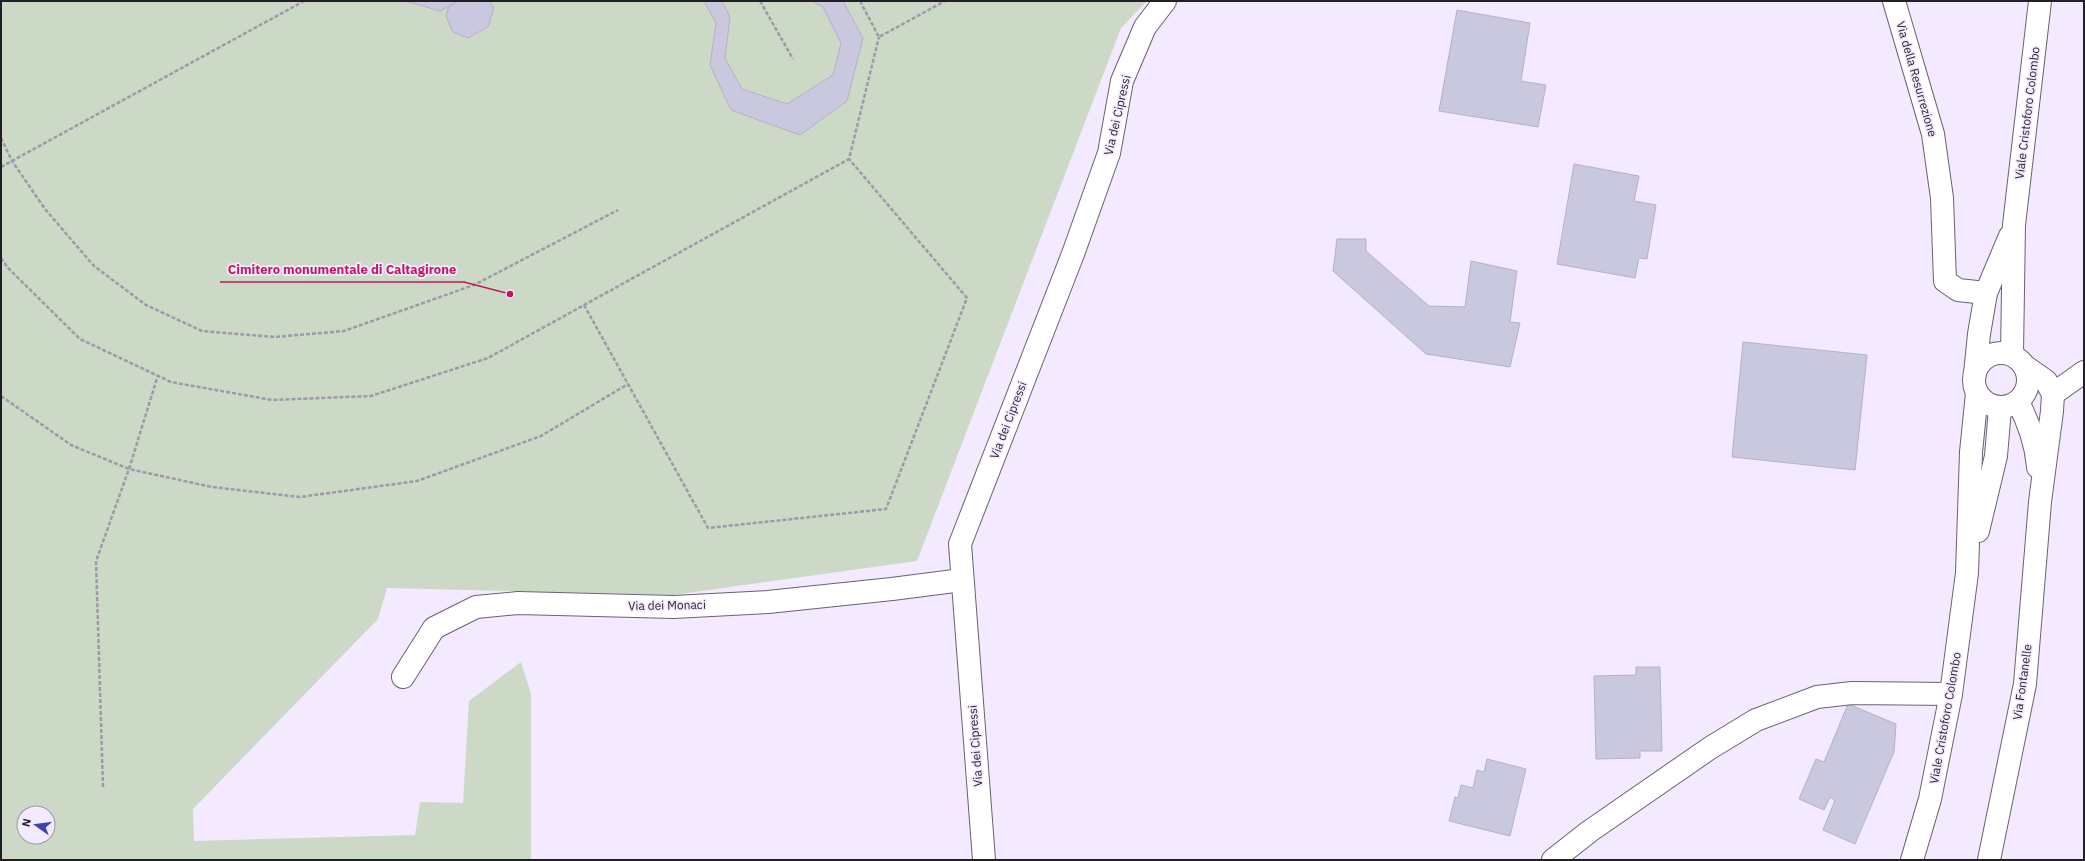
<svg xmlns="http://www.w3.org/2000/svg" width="2085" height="861" font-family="'IBM Plex Sans',sans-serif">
	<rect width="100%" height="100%" fill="#f4eaff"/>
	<path fill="#cbd9c6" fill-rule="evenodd" d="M1,1H1147L1121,28L917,561L673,595L387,588L378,619L193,809L194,841L415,835L420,802L463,803L469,701L521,662L531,694V860H1ZM24,813H48V837H24Z"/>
	<g fill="#cac8de" stroke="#b4b1c7">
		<path d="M406,1H459L440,11Z"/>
		<path d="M459,1H489L494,7L488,27L468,38L453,32L446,16L449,6Z"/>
		<path d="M704,1H722L730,17L725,58L742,89L787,104L833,75L841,43L823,7L811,1H843L863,38L847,101L800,135L731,110L710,65L716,23Z"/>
		<path d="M1457,10L1530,23L1521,81L1546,85L1538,127L1439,111Z"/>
		<path d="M1574,164L1639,176L1634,201L1656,205L1647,259L1639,258L1635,278L1557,264Z"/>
		<path d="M1337,239H1366V251L1429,306L1465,307L1471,261L1517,271L1510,322L1520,323L1510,367L1426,354L1333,271Z"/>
		<path d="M1743,342L1867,355L1855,470L1732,457Z"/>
		<path d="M1636,667H1660L1662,751H1640V758L1596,759L1594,676L1636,675Z"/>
		<path d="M1848,704L1896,724L1894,752L1855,844L1823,830L1835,800L1830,797L1824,810L1799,799L1816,759L1824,762Z"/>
		<path d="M1487,759L1526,769L1510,836L1449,821L1455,797L1458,798L1461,785L1473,788L1477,770L1484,772Z"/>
	</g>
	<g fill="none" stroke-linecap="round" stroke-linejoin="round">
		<defs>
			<g id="minor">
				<path d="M1894,1L1933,134L1942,198L1945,281L1958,290L1986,293"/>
				<path d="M2053,394L2084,372"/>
				<path d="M2018,402C2029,423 2036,443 2038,467"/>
				<path d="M403,677L434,628L476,607L518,603L674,607L768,602L892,589L962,580"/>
				<path d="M984,860L960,544L1073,254L1109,153L1122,81L1145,27L1165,1"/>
				<path d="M1553,860L1590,831L1710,748L1756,720L1817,697L1852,693L1951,694"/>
				<path d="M1989,860L2025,684L2040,502L2052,411L2053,394L2046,381L2026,367"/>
			</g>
			<g id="major">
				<circle cx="2001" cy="380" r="27"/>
				<path d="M2012,354L2014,225L2040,1"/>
				<path d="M1975,374L1979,334L1986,293L2010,236"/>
				<path d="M1978,531L1996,456L2000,408"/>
				<path d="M1912,860L1930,799L1951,694L1967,573L1971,452L1977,393"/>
			</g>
		</defs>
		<use href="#minor" stroke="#6a6173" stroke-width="24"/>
		<use href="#major" stroke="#6a6173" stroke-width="24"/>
		<g stroke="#a098a8" stroke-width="2.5" stroke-dasharray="4 2" stroke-linecap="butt">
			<path d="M760,1L793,59"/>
			<path d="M860,1L879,37L945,1"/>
			<path d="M1,138L12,161L45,209L94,266L146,305L202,331L275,337L344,331L474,285L618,210"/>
			<path d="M1,167L304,1"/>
			<path d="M1,258L8,268L80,339L171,382L272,400L371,396L488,358L849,159L879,37"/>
			<path d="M584,305L708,528L886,509L967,298L849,159"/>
			<path d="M1,396L71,445L129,469L212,487L300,497L417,481L541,436L628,384"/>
			<path d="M103,787L96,561L129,469L158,375"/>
		</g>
		<use href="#minor" stroke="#fff" stroke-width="22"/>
		<use href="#major" stroke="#fff" stroke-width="22"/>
	</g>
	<g text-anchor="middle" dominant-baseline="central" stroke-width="3.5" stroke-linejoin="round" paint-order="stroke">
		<g font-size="12" fill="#221e26" stroke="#f4eaff">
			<text transform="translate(1917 79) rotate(74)">Via della Resurrezione</text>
			<text transform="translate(2027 113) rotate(-83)">Viale Cristoforo Colombo</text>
			<text transform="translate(1117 115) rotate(-77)">Via dei Cipressi</text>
			<text transform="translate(1008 420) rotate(-69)">Via dei Cipressi</text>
			<text transform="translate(667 605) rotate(-1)">Via dei Monaci</text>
			<text transform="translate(2022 682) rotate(-82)">Via Fontanelle</text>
			<text transform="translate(1945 718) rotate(-80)">Viale Cristoforo Colombo</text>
			<text transform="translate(975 746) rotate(-94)">Via dei Cipressi</text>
		</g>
	</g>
	<path fill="none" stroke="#c2185b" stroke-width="1.5" d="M510 294L464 282H220"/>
	<circle fill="#c2185b" stroke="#f4eaff" stroke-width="1.5" cx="510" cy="294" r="4"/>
	<g font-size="13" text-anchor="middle" font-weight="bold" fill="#c2185b" stroke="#f4eaff" stroke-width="3.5" stroke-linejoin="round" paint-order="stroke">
		<text x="342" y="274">Cimitero monumentale di Caltagirone</text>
	</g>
	<rect width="2085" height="861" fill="none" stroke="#221e26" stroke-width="4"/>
	<g transform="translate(36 825) rotate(284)"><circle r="19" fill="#f4eaff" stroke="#a098a8"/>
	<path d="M0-3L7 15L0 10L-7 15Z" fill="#3e42b6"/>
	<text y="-6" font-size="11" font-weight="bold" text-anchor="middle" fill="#221e26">N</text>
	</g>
</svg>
